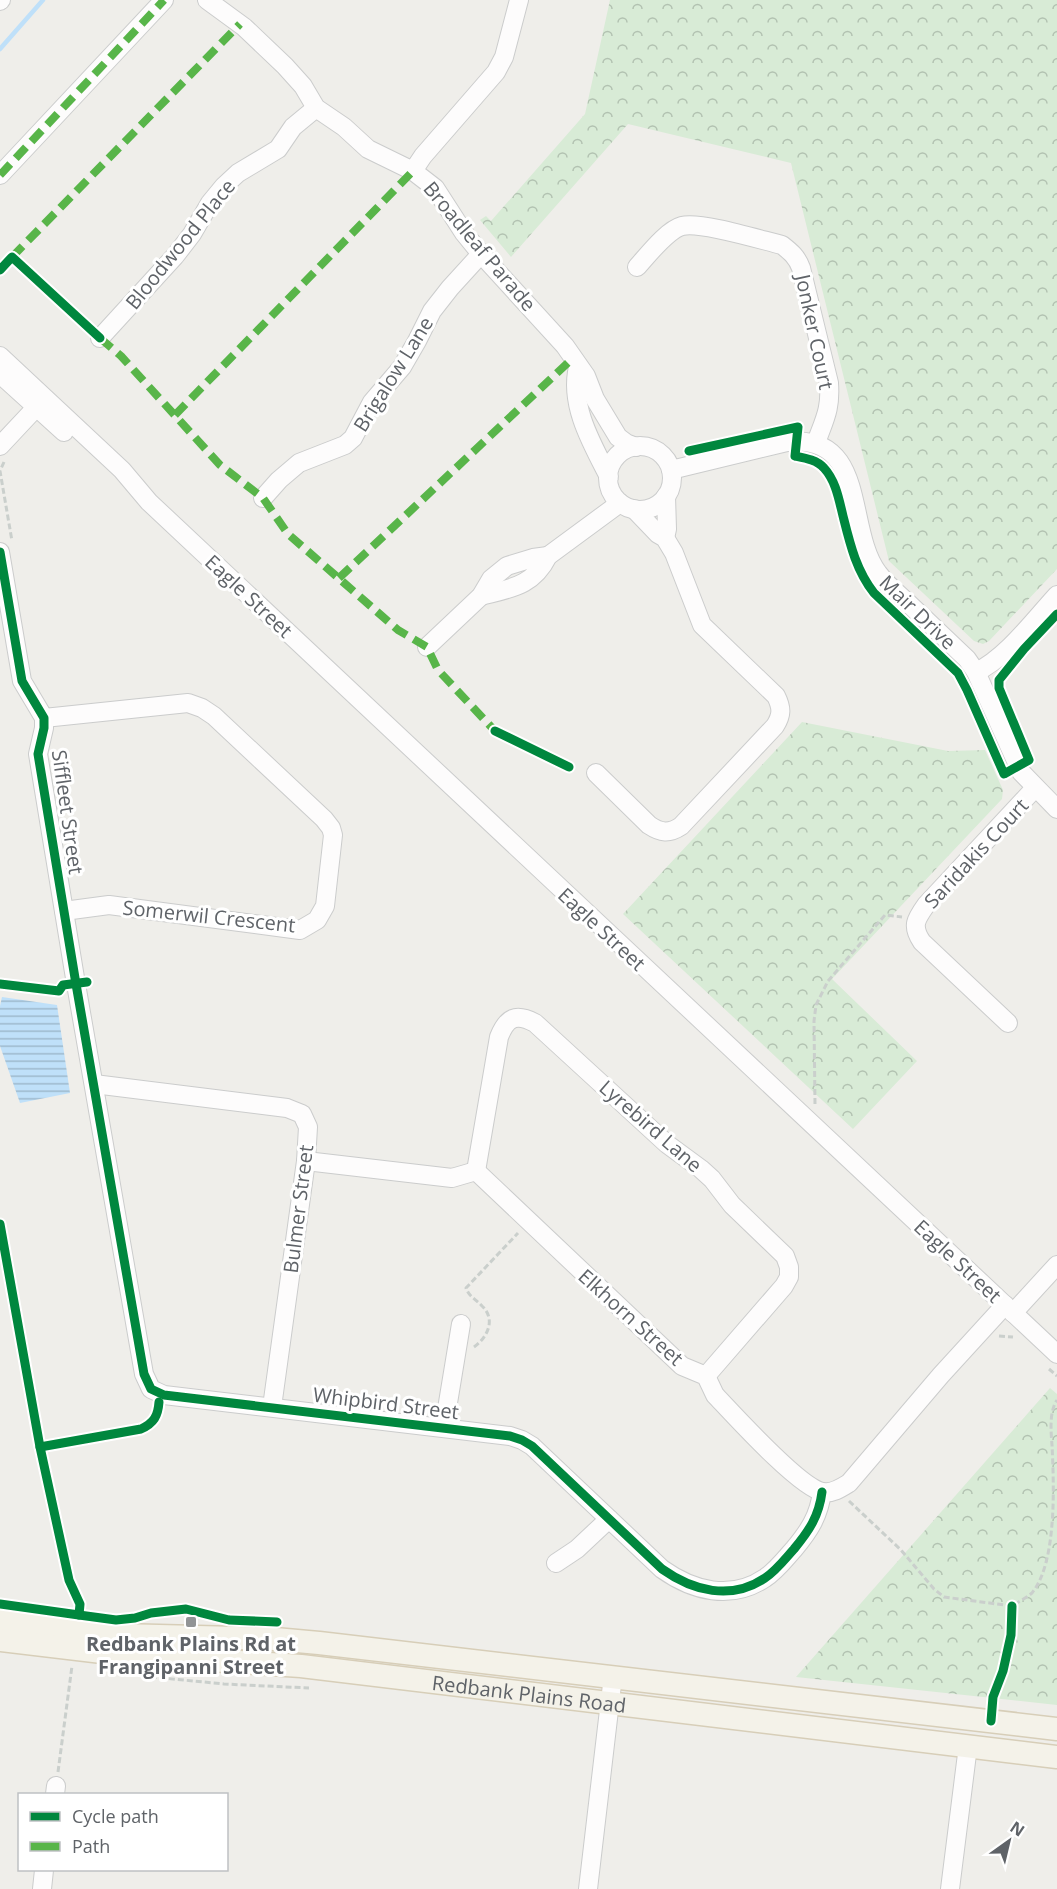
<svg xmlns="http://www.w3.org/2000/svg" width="1057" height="1889" font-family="'Open Sans',sans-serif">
	<defs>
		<pattern id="park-crowns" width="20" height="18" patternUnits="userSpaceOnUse" patternTransform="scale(1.5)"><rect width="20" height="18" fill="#d8ebd6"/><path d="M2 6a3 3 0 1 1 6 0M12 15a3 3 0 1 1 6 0" fill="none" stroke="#b2c2b1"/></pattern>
		<pattern id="water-rules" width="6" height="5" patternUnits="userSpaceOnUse" patternTransform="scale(1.5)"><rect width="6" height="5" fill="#bfe0f9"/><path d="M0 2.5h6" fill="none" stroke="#9eb9cd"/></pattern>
	</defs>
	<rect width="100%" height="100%" fill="#efeeea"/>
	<g fill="url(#park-crowns)">
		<path d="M610,0H1057V569L989,641L983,644L974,641L889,561L791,163L628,124L511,257L480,220L486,216L491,221L585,114Z"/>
		<path d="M802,722L948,751L985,750L1003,790L1002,799L832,979L917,1061L853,1129L623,914Z"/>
		<path d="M1050,1388L1057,1394V1705L796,1677Z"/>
	</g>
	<path fill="url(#water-rules)" d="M2,997L57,1005L70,1093L20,1103L0,1046V1006Z"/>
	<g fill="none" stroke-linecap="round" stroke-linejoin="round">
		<path stroke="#bfe0f9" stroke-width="4.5" d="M0,49L43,0"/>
		<defs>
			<g id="minor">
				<path d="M207,0L244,27L285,66L303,86L316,108L344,127L368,149L413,171L435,188L464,233L481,254L565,346L586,376L595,399L618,437L626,443L636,447"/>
				<path d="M0,1L1,0"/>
				<path d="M413,171L423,156L496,72L504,57L519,0"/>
				<path d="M0,175L164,0"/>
				<path d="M637,267C648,255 667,230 682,226C700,221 761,240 782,245C791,252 797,257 801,268L829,383C831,410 824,420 816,443"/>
				<path d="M100,338L175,256L192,234L210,203L224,186L238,173L278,149L293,127L316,108"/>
				<path d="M0,356L122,470L149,502L1057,1354"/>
				<path d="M578,367C569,405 592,444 609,477"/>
				<path d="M0,374L64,432"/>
				<path d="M0,446L44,399"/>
				<circle cx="640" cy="478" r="32"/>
				<path d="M671,470L787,442C869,433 845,530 878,573C886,584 897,593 907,602C927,621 947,640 967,659L976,672L1021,772L1057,809"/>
				<path d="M263,498L279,480L299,463L345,445L353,438L372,402L402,367L417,341L432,311L450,288L481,254"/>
				<path d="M665,538L667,529L666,496"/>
				<path d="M0,552L22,681L44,718V728L38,754L76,984L144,1374L151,1389L164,1395L510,1436L522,1440L532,1446L662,1569C693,1591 731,1601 765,1578C776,1571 785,1559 794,1549C809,1531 819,1516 822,1492"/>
				<path d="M481,596C512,588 533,586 548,556L620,503"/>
				<path d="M427,647L481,596L491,579L507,566L533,558L548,556"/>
				<path d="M976,672C1006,658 1034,620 1057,595"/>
				<path d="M44,718L188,703L202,708L214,716L324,819L331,828L333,835L325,906L317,920L300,930L109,905L64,911"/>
				<path d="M596,773L649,825C661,833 669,834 681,826L775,726C782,715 782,708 776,696L702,625L674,553L665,538L658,534L634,509"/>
				<path d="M1008,1023L922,942C911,926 916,919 926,905L1035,788"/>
				<path d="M94,1084L287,1108L302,1114L308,1127L306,1161L272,1407"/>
				<path d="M306,1161L452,1178L476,1171L682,1366L706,1376L715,1395C734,1415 800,1488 823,1492C832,1494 841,1488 849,1483L941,1375L1005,1305"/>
				<path d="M476,1171L499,1037C507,1017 516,1013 535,1023L667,1144L701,1169L712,1179L732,1205L785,1256L789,1267V1277L784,1286L706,1376"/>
				<path d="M1013,1313L1057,1265"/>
				<path d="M444,1427L461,1324"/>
				<path d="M556,1563L577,1549L609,1519"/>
				<path d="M55,1794L56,1786"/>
				<path d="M42,1889L44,1870"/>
				<path d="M588,1889L613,1676"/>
				<path d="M950,1889L968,1746"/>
			</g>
			<g id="major">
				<path d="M0,1620L120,1635L275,1639L319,1643L1057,1729"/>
				<path id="s1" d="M0,1640L119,1654L301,1666L1057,1757"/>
			</g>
		</defs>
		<use href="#minor" stroke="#cbcccc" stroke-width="20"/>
		<use href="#major" stroke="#d7ceb8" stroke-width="25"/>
		<g stroke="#cacfcc" stroke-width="3" stroke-dasharray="6 3" stroke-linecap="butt">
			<path d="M4,462L0,471L12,541"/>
			<path d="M815,1104L814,1021L816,1005L828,981L885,915L902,917"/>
			<path d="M999,1336L1013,1337"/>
			<path d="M474,1347C488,1337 496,1319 482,1306C476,1299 469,1297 466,1288L518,1233"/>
			<path d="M1049,1369L1057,1376"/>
			<path d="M849,1501L901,1550L934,1589L944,1597L1012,1606C1018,1602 1026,1598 1032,1593C1057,1562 1054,1486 1052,1445C1051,1431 1049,1412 1057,1400"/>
			<path d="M142,1676L224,1684L309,1688"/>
			<path d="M58,1772L72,1666"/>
		</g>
		<use href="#minor" stroke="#fdfcfc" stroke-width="18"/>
		<use href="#major" stroke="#f4f2e9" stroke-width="22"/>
		<g stroke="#58b549" stroke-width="8" stroke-dasharray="15 8" stroke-linecap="butt">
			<path d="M0,175L164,0"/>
			<path d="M12,257L240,24"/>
			<path d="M100,338L121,356L220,465L263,498L288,534L398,630L427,647L438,670L495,731"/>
			<path d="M175,415L413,171"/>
			<path d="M339,578L573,358"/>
		</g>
		<defs>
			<g id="cycleway">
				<path d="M0,270L12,257L100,338"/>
				<path d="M689,451L798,427L795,456C805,458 817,460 824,468C836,481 839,500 843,516C850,544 856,570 874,593L958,673L967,690L1004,774L1029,760L999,688V680L1024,649L1057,614"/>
				<path d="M0,552L22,681L44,718V728L38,754L76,984L144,1374L151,1389L164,1395L510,1436L522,1440L532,1446L662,1569C693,1591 731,1601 765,1578C776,1571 785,1559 794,1549C809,1531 819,1516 822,1492"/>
				<path d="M495,731L569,767"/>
				<path d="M0,984L59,991L63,985L87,982"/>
				<path d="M0,1224L40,1447L69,1580L80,1604L79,1615L0,1604"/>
				<path d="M40,1447L141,1429C154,1423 158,1416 159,1402"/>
				<path d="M79,1615L116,1620L135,1618L151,1613L186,1609L229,1620L277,1622"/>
				<path d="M991,1721L993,1697L1003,1671L1011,1635L1012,1606"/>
			</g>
		</defs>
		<use href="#cycleway" stroke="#fff" stroke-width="13"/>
		<use href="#cycleway" stroke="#00873e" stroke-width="9"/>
	</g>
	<rect fill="#919496" stroke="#fff" stroke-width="2" x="185" y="1616" width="12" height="12" rx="3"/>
	<g text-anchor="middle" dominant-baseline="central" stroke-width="6" stroke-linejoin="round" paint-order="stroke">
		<g font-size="20" fill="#5f6368" stroke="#fff">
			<text transform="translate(180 244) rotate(-51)">Bloodwood Place</text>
			<text transform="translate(480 246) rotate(50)">Broadleaf Parade</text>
			<text transform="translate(815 332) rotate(78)">Jonker Court</text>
			<text transform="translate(393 374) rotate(-58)">Brigalow Lane</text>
			<text transform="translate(249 596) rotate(43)">Eagle Street</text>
			<text transform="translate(918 612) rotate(44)">Mair Drive</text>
			<text transform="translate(68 812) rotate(82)">Siffleet Street</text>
			<text transform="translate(976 853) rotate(-47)">Saridakis Court</text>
			<text transform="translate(209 916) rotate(6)">Somerwil Crescent</text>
			<text transform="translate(602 929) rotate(43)">Eagle Street</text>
			<text transform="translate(651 1126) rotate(41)">Lyrebird Lane</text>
			<text transform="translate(298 1209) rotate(-83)">Bulmer Street</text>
			<text transform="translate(958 1261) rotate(43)">Eagle Street</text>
			<text transform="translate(631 1317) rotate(42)">Elkhorn Street</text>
			<text transform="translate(386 1403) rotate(7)">Whipbird Street</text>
			<text stroke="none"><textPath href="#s1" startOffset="532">Redbank Plains Road</textPath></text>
		</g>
		<g font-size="20" font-weight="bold" fill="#5f6368" stroke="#fff">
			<text x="191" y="1643">Redbank Plains Rd at<tspan x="191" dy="23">Frangipanni Street</tspan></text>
		</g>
	</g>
	<rect x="18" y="1793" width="210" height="78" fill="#ffffff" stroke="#bfc1c3" stroke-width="1.5"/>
	<rect x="30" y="1812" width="30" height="9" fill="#00873e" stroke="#bfc1c3" stroke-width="1.5"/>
	<text x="72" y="1823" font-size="18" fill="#5f6368">Cycle path</text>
	<rect x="30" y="1842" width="30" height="9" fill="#58b549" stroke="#bfc1c3" stroke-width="1.5"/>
	<text x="72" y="1853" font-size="18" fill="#5f6368">Path</text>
	<g transform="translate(1009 1841) rotate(34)" stroke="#ffffff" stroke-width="4.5" paint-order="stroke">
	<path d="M0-4.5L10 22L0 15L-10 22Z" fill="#5f6368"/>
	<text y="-9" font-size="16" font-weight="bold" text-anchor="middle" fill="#5f6368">N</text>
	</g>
</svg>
